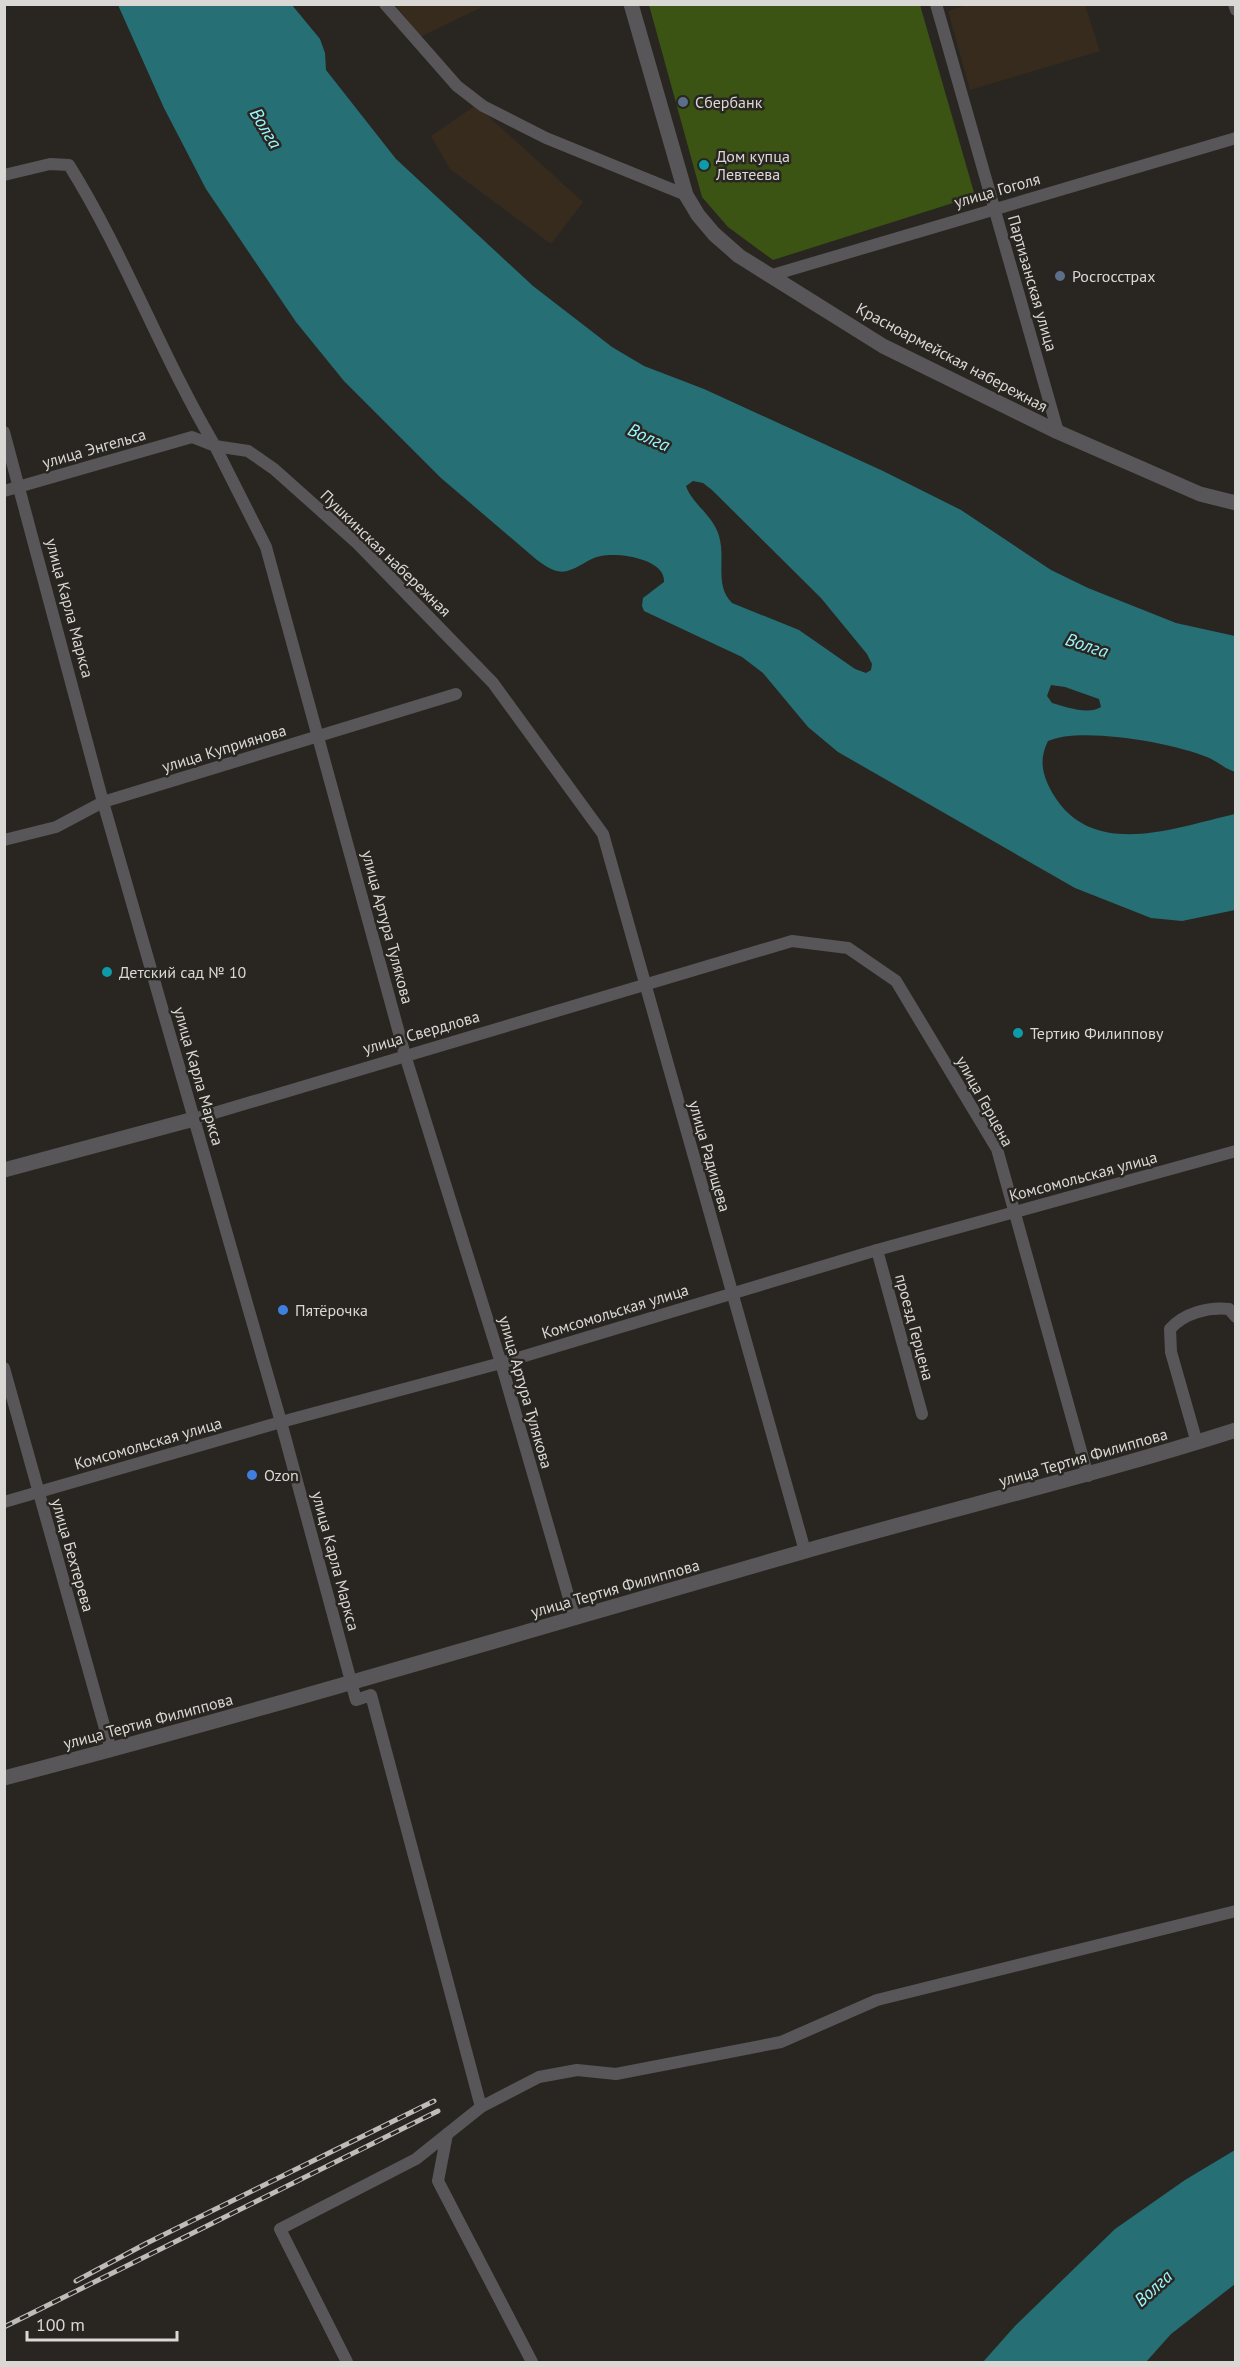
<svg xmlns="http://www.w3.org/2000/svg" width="1240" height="2367" font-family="'PT Sans',sans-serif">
	<rect width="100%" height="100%" fill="#292621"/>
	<g fill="#372b1d">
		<path d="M478,4L480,8L420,37L396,5Z"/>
		<path d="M969,4L1085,5L1100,51L970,90L948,11Z"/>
		<path d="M476,105L583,202L551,244L450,169L431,136Z"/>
	</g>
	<path fill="#3b5413" d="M649,5H920L975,196L773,260L728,227L702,197Z"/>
	<g fill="#266f75" fill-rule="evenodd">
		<path d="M118,5H292L320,39L325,53L326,70L396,159L533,286L612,347L644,366L704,389L883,471L961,510L1051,570L1088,588L1176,623L1235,636V772C1225,769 1217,761 1207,757C1174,743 1080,726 1048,741C1038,761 1043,776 1053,794C1093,861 1176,827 1235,814V910L1182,921L1151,918L1075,888L838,752L808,727L763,673L742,657L644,611L642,606L643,598L664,582C666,559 619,552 601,556C589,558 579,568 567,571C555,574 546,566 537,560L441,478L344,381L296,322L206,189L164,108ZM693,481L703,483L712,490L821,598L867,654L872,664L871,670L866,673L855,669L799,630L732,603C714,585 726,559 719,536C713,515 692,504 686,486ZM1051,685L1065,687L1099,699L1101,707C1089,715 1065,707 1052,703L1047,696Z"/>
		<path d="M1235,2150V2284L1171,2334L1146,2362H983L1015,2326L1115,2229L1185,2180Z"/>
	</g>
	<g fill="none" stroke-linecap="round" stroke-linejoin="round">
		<g stroke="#595659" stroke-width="12">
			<path d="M385,4L457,86L483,106L546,138L686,195"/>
			<path d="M936,4L1058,432"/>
			<path d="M1234,4L1236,10"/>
			<path d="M4,175L50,164L69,165C125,255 161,355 215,446L248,451L274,469L358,544L493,683L603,834L805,1551"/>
			<path d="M769,276L1236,138"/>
			<path d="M4,432L103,802L281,1422L356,1700L371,1695L481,2107L539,2077L577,2070L616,2074L781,2042L877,2000L1236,1911"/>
			<path d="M4,491L192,437L215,446L266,547L405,1055L501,1363L575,1619"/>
			<path d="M4,840L56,827L103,802L456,694"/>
			<path d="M194,1119L792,941L848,948L896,981L997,1149L1088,1476"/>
			<path d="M877,1250L922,1414"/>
			<path d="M4,1368L111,1750"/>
			<path d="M1197,1443L1171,1352L1170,1329C1184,1313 1208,1307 1229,1309L1236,1317"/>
			<path d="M4,1502L281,1422L501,1363L877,1250L1236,1151"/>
			<path d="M447,2134L438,2181L532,2362"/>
			<path d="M347,2362L280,2229L416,2159L481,2107"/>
		</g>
		<g stroke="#595659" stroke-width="15">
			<path d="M631,4L686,195L698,215L714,234L739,256L883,346L1058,432L1200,494L1236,503"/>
			<path d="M4,1170L194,1119"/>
			<path d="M4,1778C272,1708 537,1628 802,1552C947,1510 1092,1476 1236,1430"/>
		</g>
		<defs>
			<g id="rail">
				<path d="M76,2281L147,2243L434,2101"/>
				<path d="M4,2327L438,2111"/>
			</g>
		</defs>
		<use href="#rail" stroke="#bebcb9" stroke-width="5"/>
		<use href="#rail" stroke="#292621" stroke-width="3" stroke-dasharray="9" stroke-linecap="butt"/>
	</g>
	<g fill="#5c6f8a" stroke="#292621" stroke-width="2">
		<circle cx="683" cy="102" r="6"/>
		<circle cx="1060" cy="276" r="6"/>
	</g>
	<g fill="#0f9aa8" stroke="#292621" stroke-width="2">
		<circle cx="704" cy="165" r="6"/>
		<circle cx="107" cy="972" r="6"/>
		<circle cx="1018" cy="1033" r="6"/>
	</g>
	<g fill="#3f7fe0" stroke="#292621" stroke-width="2">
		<circle cx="283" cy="1310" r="6"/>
		<circle cx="252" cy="1475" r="6"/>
	</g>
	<g text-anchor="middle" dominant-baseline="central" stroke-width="5" stroke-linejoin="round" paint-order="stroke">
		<g font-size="16" fill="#dad8d5" stroke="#292621" text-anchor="start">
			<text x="695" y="102">Сбербанк</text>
			<text x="716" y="156">Дом купца<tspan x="716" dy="18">Левтеева</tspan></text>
			<text x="1072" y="276">Росгосстрах</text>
			<text x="119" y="972">Детский сад № 10</text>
			<text x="1030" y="1033">Тертию Филиппову</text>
			<text x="295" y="1310">Пятёрочка</text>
			<text x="264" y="1475">Ozon</text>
		</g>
		<g font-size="16" fill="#dad8d5" stroke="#292621">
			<text transform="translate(997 190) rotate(-16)">улица Гоголя</text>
			<text transform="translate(1033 283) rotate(74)">Партизанская улица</text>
			<text transform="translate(952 357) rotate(28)">Красноармейская набережная</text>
			<text transform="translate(94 448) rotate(-16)">улица Энгельса</text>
			<text transform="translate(386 553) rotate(44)">Пушкинская набережная</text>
			<text transform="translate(70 608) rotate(75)">улица Карла Маркса</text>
			<text transform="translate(224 748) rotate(-17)">улица Куприянова</text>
			<text transform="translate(388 927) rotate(75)">улица Артура Тулякова</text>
			<text transform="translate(421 1032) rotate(-16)">улица Свердлова</text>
			<text transform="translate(199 1076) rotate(74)">улица Карла Маркса</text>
			<text transform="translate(985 1101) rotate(61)">улица Герцена</text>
			<text transform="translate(710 1156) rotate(74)">улица Радищева</text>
			<text transform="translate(1083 1176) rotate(-15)">Комсомольская улица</text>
			<text transform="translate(615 1311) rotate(-17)">Комсомольская улица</text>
			<text transform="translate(915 1327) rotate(75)">проезд Герцена</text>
			<text transform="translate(526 1392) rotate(74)">улица Артура Тулякова</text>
			<text transform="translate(148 1443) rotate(-16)">Комсомольская улица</text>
			<text transform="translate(1083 1457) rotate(-16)">улица Тертия Филиппова</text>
			<text transform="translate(73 1555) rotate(74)">улица Бехтерева</text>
			<text transform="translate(336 1561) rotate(75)">улица Карла Маркса</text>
			<text transform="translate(615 1588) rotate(-16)">улица Тертия Филиппова</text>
			<text transform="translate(148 1721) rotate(-15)">улица Тертия Филиппова</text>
		</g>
		<g font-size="18" font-style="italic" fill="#99f6fe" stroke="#292621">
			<text transform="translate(266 128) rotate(59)">Волга</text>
			<text transform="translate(649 437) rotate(24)">Волга</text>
			<text transform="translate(1087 645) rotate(18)">Волга</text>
			<text transform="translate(1153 2288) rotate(-42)">Волга</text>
		</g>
	</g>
	<rect width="1240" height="2367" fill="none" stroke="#dad8d5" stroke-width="12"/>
	<path d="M27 2331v9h150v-9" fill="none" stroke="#dad8d5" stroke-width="3"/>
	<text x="36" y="2331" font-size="18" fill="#dad8d5" stroke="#292621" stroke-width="4.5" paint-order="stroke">100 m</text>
</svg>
